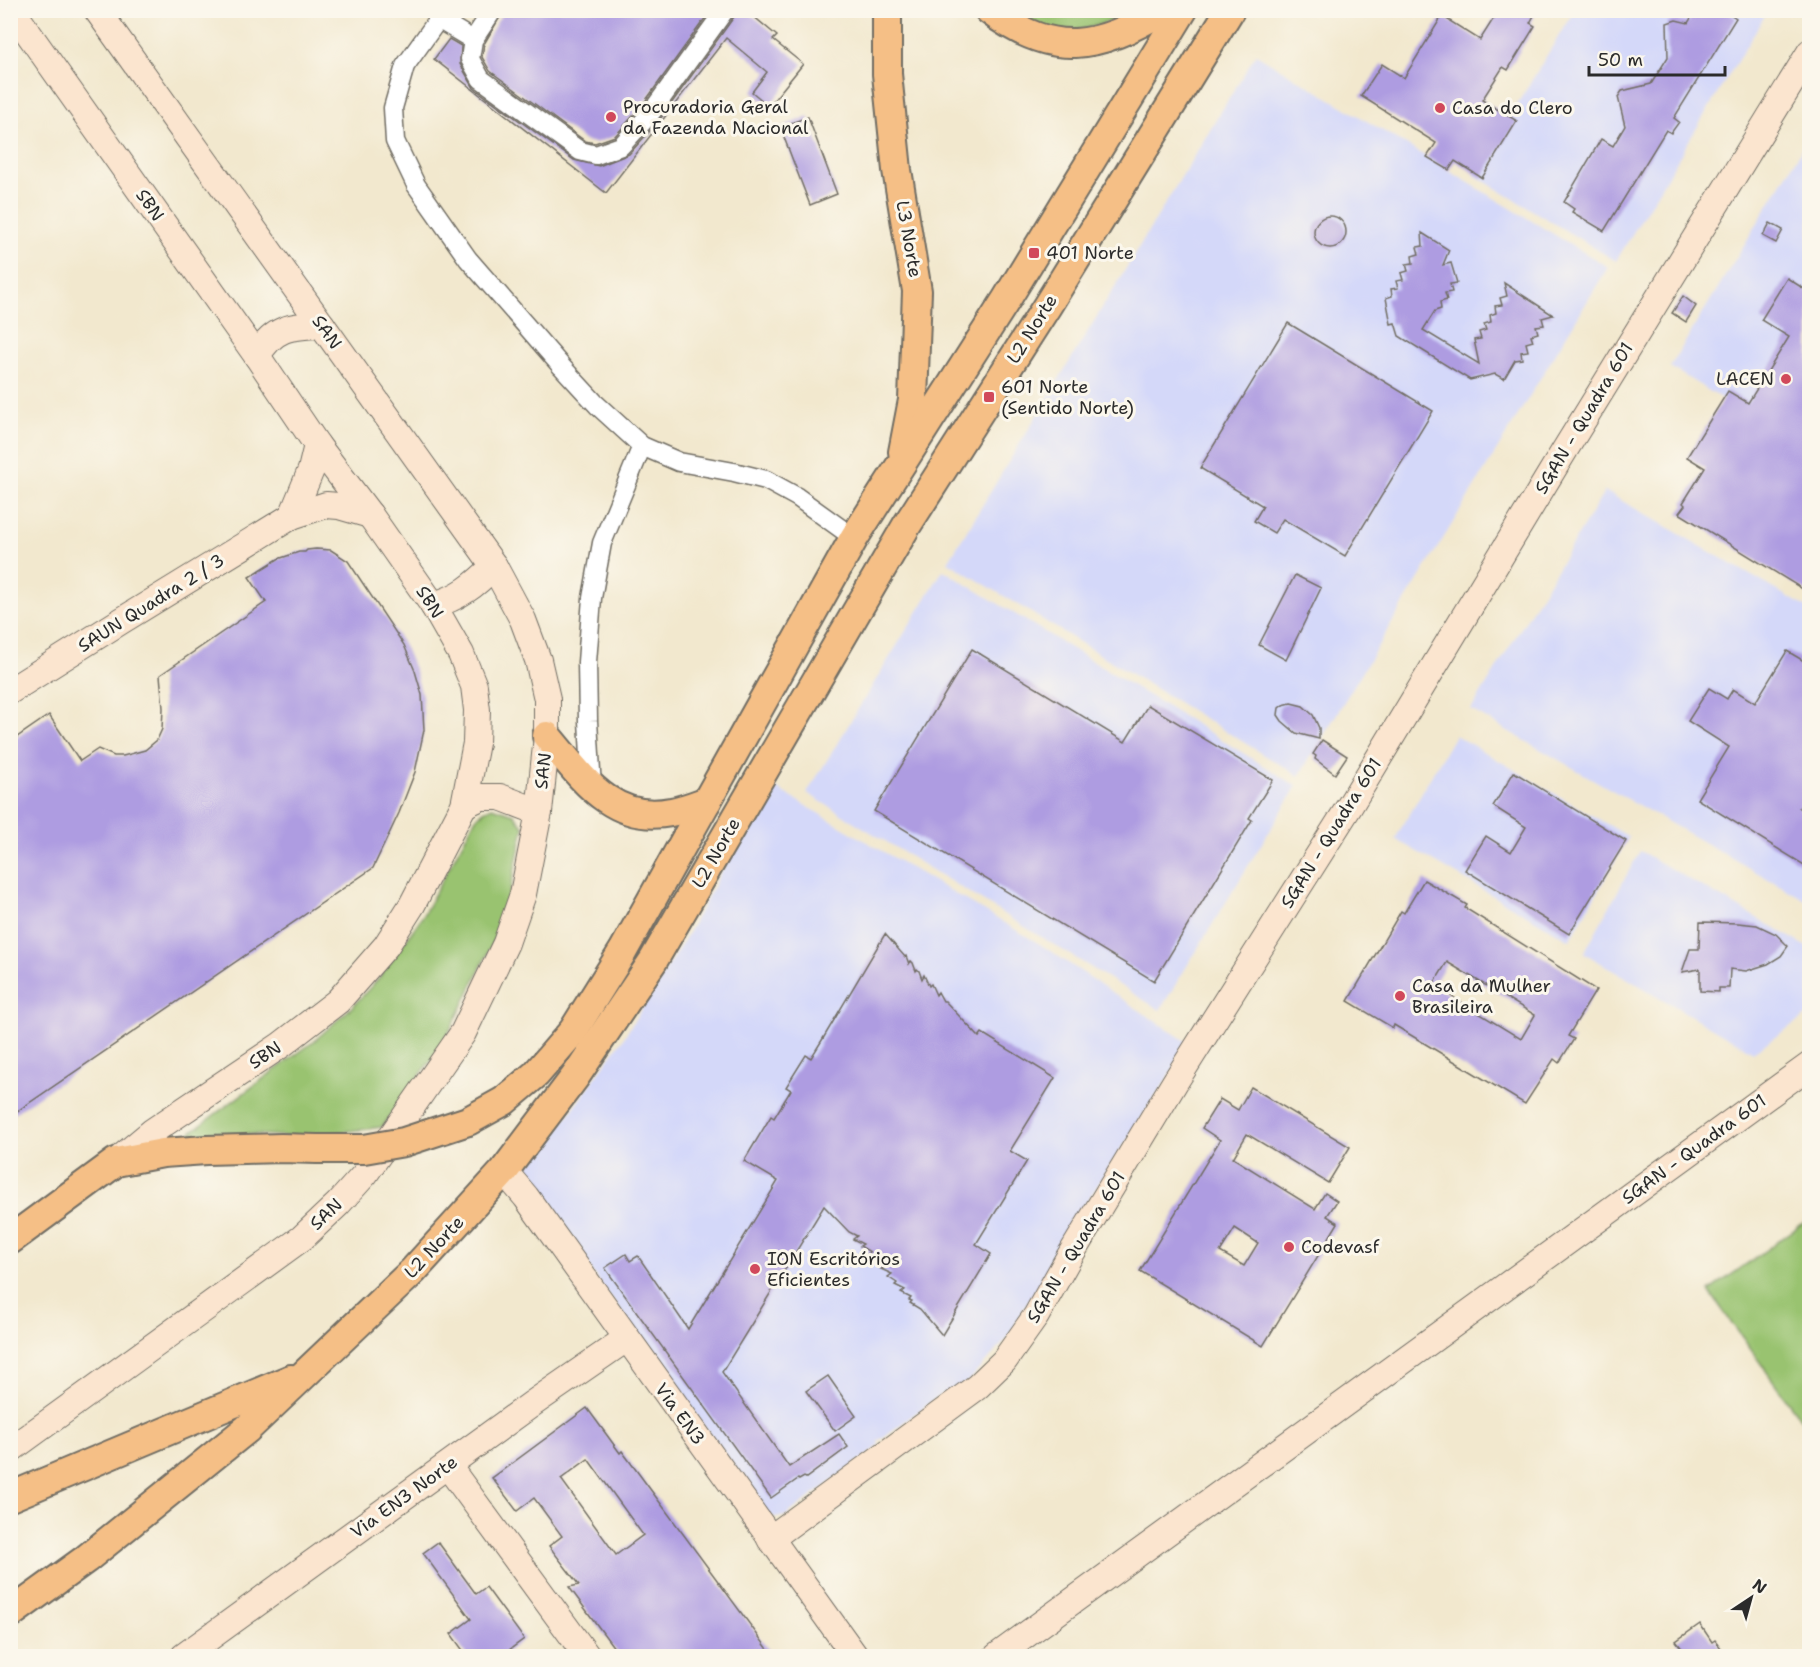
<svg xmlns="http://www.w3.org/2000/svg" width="1820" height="1667" font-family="'Shantell Sans',sans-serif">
	<rect width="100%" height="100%" fill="#fbf7ec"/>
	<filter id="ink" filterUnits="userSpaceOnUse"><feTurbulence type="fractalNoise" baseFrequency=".0167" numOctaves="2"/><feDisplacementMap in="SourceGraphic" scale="12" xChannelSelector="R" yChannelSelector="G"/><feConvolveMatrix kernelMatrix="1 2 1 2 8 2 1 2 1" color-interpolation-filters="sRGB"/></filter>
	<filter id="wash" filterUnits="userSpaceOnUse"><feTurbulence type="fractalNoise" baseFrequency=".008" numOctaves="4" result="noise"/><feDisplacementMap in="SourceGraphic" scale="24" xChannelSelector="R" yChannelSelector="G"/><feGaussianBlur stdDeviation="1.35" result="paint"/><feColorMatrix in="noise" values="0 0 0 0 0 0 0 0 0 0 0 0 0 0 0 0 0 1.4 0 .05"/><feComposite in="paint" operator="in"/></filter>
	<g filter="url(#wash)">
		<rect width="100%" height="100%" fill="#f2e8ce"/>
		<g fill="#d4d8f9">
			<path d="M1766,10L1767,12L1616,261L1474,175L1574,11Z"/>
			<path d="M1256,54L1608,267L1299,776L948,562Z"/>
			<path d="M1809,138V452L1670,367Z"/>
			<path d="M1605,491L1809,609V902L1471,710Z"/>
			<path d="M943,570L1297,786L1160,1010L807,793Z"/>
			<path d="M1455,735L1629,837L1570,940L1395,839Z"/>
			<path d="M769,784L1038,943L1190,1044L1078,1215L1088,1222L1058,1254L1015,1323L1018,1327L957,1393L947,1392L939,1396L878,1441L879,1446L785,1516L776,1518L767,1513L525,1179L529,1165L573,1109L623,1039L686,937Z"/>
			<path d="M1640,851L1809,948V1014L1753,1052L1584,953Z"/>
		</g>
		<g fill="#99c370" stroke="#62774e" stroke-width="1.5">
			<path d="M1013,11H1132C1107,24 1075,36 1047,28C1035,24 1024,16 1013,11Z"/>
			<path d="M492,807L514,814L524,827L504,919L459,1013L440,1048L382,1127L299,1137L252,1134L199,1138L176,1143L313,1042L352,1007L380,977L422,917L476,818L484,811Z"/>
			<path d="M1809,1219V1431L1709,1291Z"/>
		</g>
		<g id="blocks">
			<g fill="#ae9ce1" fill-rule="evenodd">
				<path d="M504,10H711L641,107L615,136L595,143L585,141L490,71L482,57L484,44Z"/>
				<path d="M736,10H746L777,36L773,40L803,64L769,106L752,92L767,72L726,38L606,193L434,59L449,39L461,46L460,64L474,88L574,160L599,166L629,154L658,122L734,17Z"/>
				<path d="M1499,10H1537L1530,23L1535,26L1508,70L1503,67L1482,100L1517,121L1482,178L1455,161L1449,170L1427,157L1436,143L1361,96L1382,64L1404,78L1442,16L1480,40Z"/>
				<path d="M1696,10H1724L1736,18L1674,118L1679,122L1671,133L1666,130L1604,231L1572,212L1574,209L1564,202L1601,139L1613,146L1625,126L1618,97L1622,91L1651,84L1668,57L1667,23L1676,20L1688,23Z"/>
				<path d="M808,117L837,194L810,205L780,127Z"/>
				<circle cx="1330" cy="232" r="16"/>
				<path d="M1770,223L1783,230L1776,243L1763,236Z"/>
				<path d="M1422,233L1449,250L1443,265L1451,263L1457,283L1450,284L1452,292L1445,293L1447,300L1440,302L1441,309L1435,311L1423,330L1479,364L1474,340L1481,339L1479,332L1486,330L1484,324L1491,322L1490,315L1496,313L1495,306L1502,305L1500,298L1507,296L1504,283L1553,315L1542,318L1544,325L1536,326L1538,333L1531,335L1533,341L1526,343L1528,351L1521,352L1522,359L1515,360L1504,379L1495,374L1470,380L1399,336L1395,323L1391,324L1386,298L1392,296L1391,289L1398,288L1396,281L1403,280L1401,273L1408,271L1406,264L1413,263L1412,256L1419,254L1417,247L1423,246Z"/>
				<path d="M1787,278L1809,292V396L1804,406L1809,409V593L1679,513L1685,505L1683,503L1705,468L1687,457L1728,391L1748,403L1789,337L1761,320Z"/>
				<path d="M1683,296L1696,306L1686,322L1672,313Z"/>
				<path d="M1288,323L1433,411L1345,556L1283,519L1274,533L1254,521L1263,506L1200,468Z"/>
				<path d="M316,549L331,550L348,561L404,645L415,671L422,695L424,730L415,772L399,813L373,868L10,1116V742L49,715L80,761L98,749L114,756H123L145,750L157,740L162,729L163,708L160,675L266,602L249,577L278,559L299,552H305L307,550Z"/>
				<path d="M1295,575L1321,588L1286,660L1259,645Z"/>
				<path d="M972,649L1125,742L1148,705L1273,780L1249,818L1252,820L1154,981L874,811Z"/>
				<path d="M1787,651L1809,664V791L1799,808L1809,814V868L1697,799L1729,747L1688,721L1709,688L1727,699L1733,689L1755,703Z"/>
				<path d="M1291,703L1303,706L1313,715L1319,728V739L1296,733L1282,721L1278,715L1279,708L1283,705Z"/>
				<path d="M1322,740L1347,756L1335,774L1315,759L1316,756L1313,754Z"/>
				<path d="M1514,772L1626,841L1569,934L1465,870L1486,836L1511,852L1526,827L1493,806Z"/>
				<path d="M1424,880L1467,905L1465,908L1596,990L1568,1036L1574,1039L1559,1063L1554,1059L1525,1104L1394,1025L1393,1028L1348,1001L1401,911L1404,913ZM1447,962L1535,1015L1521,1039L1433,985Z"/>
				<path d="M1700,922L1738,923L1757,925L1776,934L1788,946L1781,956L1768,964L1746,971L1730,969L1729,988H1719V992L1700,991V969L1682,972L1690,949H1699Z"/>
				<path d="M885,934L905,957L906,956L909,964L911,961L913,963L916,971L917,969L919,971L922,979L924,975L929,986L931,984L936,995L938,992L943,1001H945L979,1037L982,1033L1055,1078L1010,1151L1027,1161L976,1244L991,1254L942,1335L920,1309L910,1303L912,1301L909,1300L911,1298L901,1293L905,1290L895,1285L897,1283L888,1277L892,1274L881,1269L884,1268L875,1262L878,1259L867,1254L870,1252L860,1246L863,1244L853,1239L857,1236L849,1232L824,1206L722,1372L789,1467L839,1434L848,1447L806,1478L804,1477L799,1480L798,1479L771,1498L605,1268L626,1254L630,1261L638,1256L688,1329L778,1181L744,1161L771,1116L774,1118L791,1090L786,1087L806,1055L811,1058L824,1037Z"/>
				<path d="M1251,1087L1350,1147L1328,1183L1247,1134L1233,1158L1315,1209L1325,1193L1337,1201L1327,1216L1338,1223L1263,1346L1140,1271L1220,1140L1202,1128L1220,1099L1238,1110ZM1235,1228L1258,1243L1244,1266L1220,1252Z"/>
				<path d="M828,1376L856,1416L835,1431L806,1391Z"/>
				<path d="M587,1408L620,1453L622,1451L773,1656H620L569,1587L579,1585L549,1546L562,1536L534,1498L517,1511L492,1478ZM588,1459L643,1535L616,1555L561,1479Z"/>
				<path d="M438,1542L476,1594L486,1587L524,1639L501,1656H467L451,1634L471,1619L423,1553Z"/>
				<path d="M1700,1624L1712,1642L1715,1640L1727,1656H1688L1676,1641Z"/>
			</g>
		</g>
	</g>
	<g filter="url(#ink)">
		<use href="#blocks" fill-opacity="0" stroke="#716d64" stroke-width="1.5"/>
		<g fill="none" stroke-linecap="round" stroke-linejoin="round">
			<defs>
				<g id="street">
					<path d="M445,10L405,66L393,108L395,141L416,185L468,259L562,367L597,405L642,446L679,462L734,472L766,480L797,497L854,538"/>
					<path d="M493,10L473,40L470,59L481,79L580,151L596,155L621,146L650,114L725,10"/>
					<path d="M438,19L473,40"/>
					<path d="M592,788L588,721L587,662L592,598L602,543L642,446"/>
				</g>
				<g id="secondary">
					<path d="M12,10L257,356L317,445L370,515L433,605L461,654L474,686L477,710L476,743L464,805L412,905L386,946L338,1001L281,1045L153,1131L116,1162"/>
					<path d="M257,356C274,327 290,326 322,325"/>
					<path d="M292,516L311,470L317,445"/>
					<path d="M433,605C459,598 475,585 494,566"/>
					<path d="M10,691L121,621L292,516L326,505L339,506L370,515"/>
					<path d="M464,805L481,797H500L539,812"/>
					<path d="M504,1171L526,1197L855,1656"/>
					<path d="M10,1450L302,1238L338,1204L365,1174L463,1033L506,943L523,894L539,812L547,736V699L538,660L523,620L494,566L97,10"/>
					<path d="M448,1466L587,1656"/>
					<path d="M770,1539L977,1387L1004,1361L1036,1316L1068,1259L1175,1082L1349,807L1566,448L1810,52"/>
					<path d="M184,1656L532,1404L626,1339"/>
					<path d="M997,1656L1810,1065"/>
				</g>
				<g id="primary">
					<path d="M887,10V74L897,170L917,291L913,400L903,452"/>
					<path d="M989,10C1053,59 1098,49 1163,10"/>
					<path d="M547,736C581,776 611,824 671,812C684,810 696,805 707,801"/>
					<path d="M468,1121L504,1101L536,1074L573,1031L623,951L854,538L1006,300L1183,10"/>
					<path d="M10,1240L116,1162L163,1153L206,1150L281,1148L317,1149"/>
					<path d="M10,1497L291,1379"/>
					<path d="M10,1614L86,1559L247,1429L413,1271L504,1171L575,1077L653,961L907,525L1047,306L1230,10"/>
				</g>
			</defs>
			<use href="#street" stroke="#716d64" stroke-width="21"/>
			<use href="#secondary" stroke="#716d64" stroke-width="28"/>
			<use href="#primary" stroke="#716d64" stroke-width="32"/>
			<use href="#street" stroke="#fff" stroke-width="18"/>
			<use href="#secondary" stroke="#fbe5cf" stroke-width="26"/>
			<use href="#primary" stroke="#f5bf86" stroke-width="28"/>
			<defs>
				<path id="primary-bridge" d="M317,1149H364L404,1142L468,1121"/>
			</defs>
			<use href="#primary-bridge" stroke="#716d64" stroke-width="32" stroke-linecap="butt"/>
			<use href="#primary-bridge" stroke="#f5bf86" stroke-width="28"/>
		</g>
	</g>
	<g fill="#d1495b" stroke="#fbf7ec" stroke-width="2">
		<circle cx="1440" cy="108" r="6"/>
		<circle cx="611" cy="117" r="6"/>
		<rect x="1028" y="247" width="12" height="12" rx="3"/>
		<circle cx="1786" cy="379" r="6"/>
		<rect x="983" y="391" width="12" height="12" rx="3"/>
		<circle cx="1400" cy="996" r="6"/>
		<circle cx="1289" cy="1247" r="6"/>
		<circle cx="755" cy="1269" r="6"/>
	</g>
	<g text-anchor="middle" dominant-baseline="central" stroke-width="6" stroke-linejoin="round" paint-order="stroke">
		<g font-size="18" fill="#2b2b2b" stroke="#fbf7ec" text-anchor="start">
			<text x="623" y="107">Procuradoria Geral<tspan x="623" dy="21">da Fazenda Nacional</tspan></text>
			<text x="1452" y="108">Casa do Clero</text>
			<text x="1046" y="253">401 Norte</text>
			<text x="1774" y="379" text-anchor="end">LACEN</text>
			<text x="1001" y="387">601 Norte<tspan x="1001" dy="21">(Sentido Norte)</tspan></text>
			<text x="1412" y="986">Casa da Mulher<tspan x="1412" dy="21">Brasileira</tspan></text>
			<text x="1301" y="1247">Codevasf</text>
			<text x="767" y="1259">ION Escritórios<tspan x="767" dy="21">Eficientes</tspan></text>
		</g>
		<g font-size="18" fill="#2b2b2b" stroke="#fbf7ec">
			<text transform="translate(150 205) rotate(55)">SBN</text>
			<text transform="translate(909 239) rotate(80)">L3 Norte</text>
			<text transform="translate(1032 329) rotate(-58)">L2 Norte</text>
			<text transform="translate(327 332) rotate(55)">SAN</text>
			<text transform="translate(1584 418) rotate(-59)">SGAN - Quadra 601</text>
			<text transform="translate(430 602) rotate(57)">SBN</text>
			<text transform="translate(151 603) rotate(-32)">SAUN Quadra 2 / 3</text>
			<text transform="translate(543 771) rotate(-84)">SAN</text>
			<text transform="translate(1331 833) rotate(-58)">SGAN - Quadra 601</text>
			<text transform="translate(716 853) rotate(-60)">L2 Norte</text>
			<text transform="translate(265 1055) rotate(-34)">SBN</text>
			<text transform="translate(1694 1149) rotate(-36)">SGAN - Quadra 601</text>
			<text transform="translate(326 1214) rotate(-44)">SAN</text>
			<text transform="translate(434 1247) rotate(-47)">L2 Norte</text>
			<text transform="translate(1076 1247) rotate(-59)">SGAN - Quadra 601</text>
			<text transform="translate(680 1414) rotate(54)">Via EN3</text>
			<text transform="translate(404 1497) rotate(-36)">Via EN3 Norte</text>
		</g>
	</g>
	<rect width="1820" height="1667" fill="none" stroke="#fbf7ec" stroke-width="36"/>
	<g transform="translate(1751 1598) rotate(36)" stroke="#fbf7ec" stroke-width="4.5" paint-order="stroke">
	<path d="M0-4.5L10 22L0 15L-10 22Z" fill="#2b2b2b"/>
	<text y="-9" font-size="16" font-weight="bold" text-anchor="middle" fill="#2b2b2b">N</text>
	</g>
	<path d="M1589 66v9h136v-9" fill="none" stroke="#2b2b2b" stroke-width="3"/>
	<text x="1598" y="66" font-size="18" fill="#2b2b2b" stroke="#fbf7ec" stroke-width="4.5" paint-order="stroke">50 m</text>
</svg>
